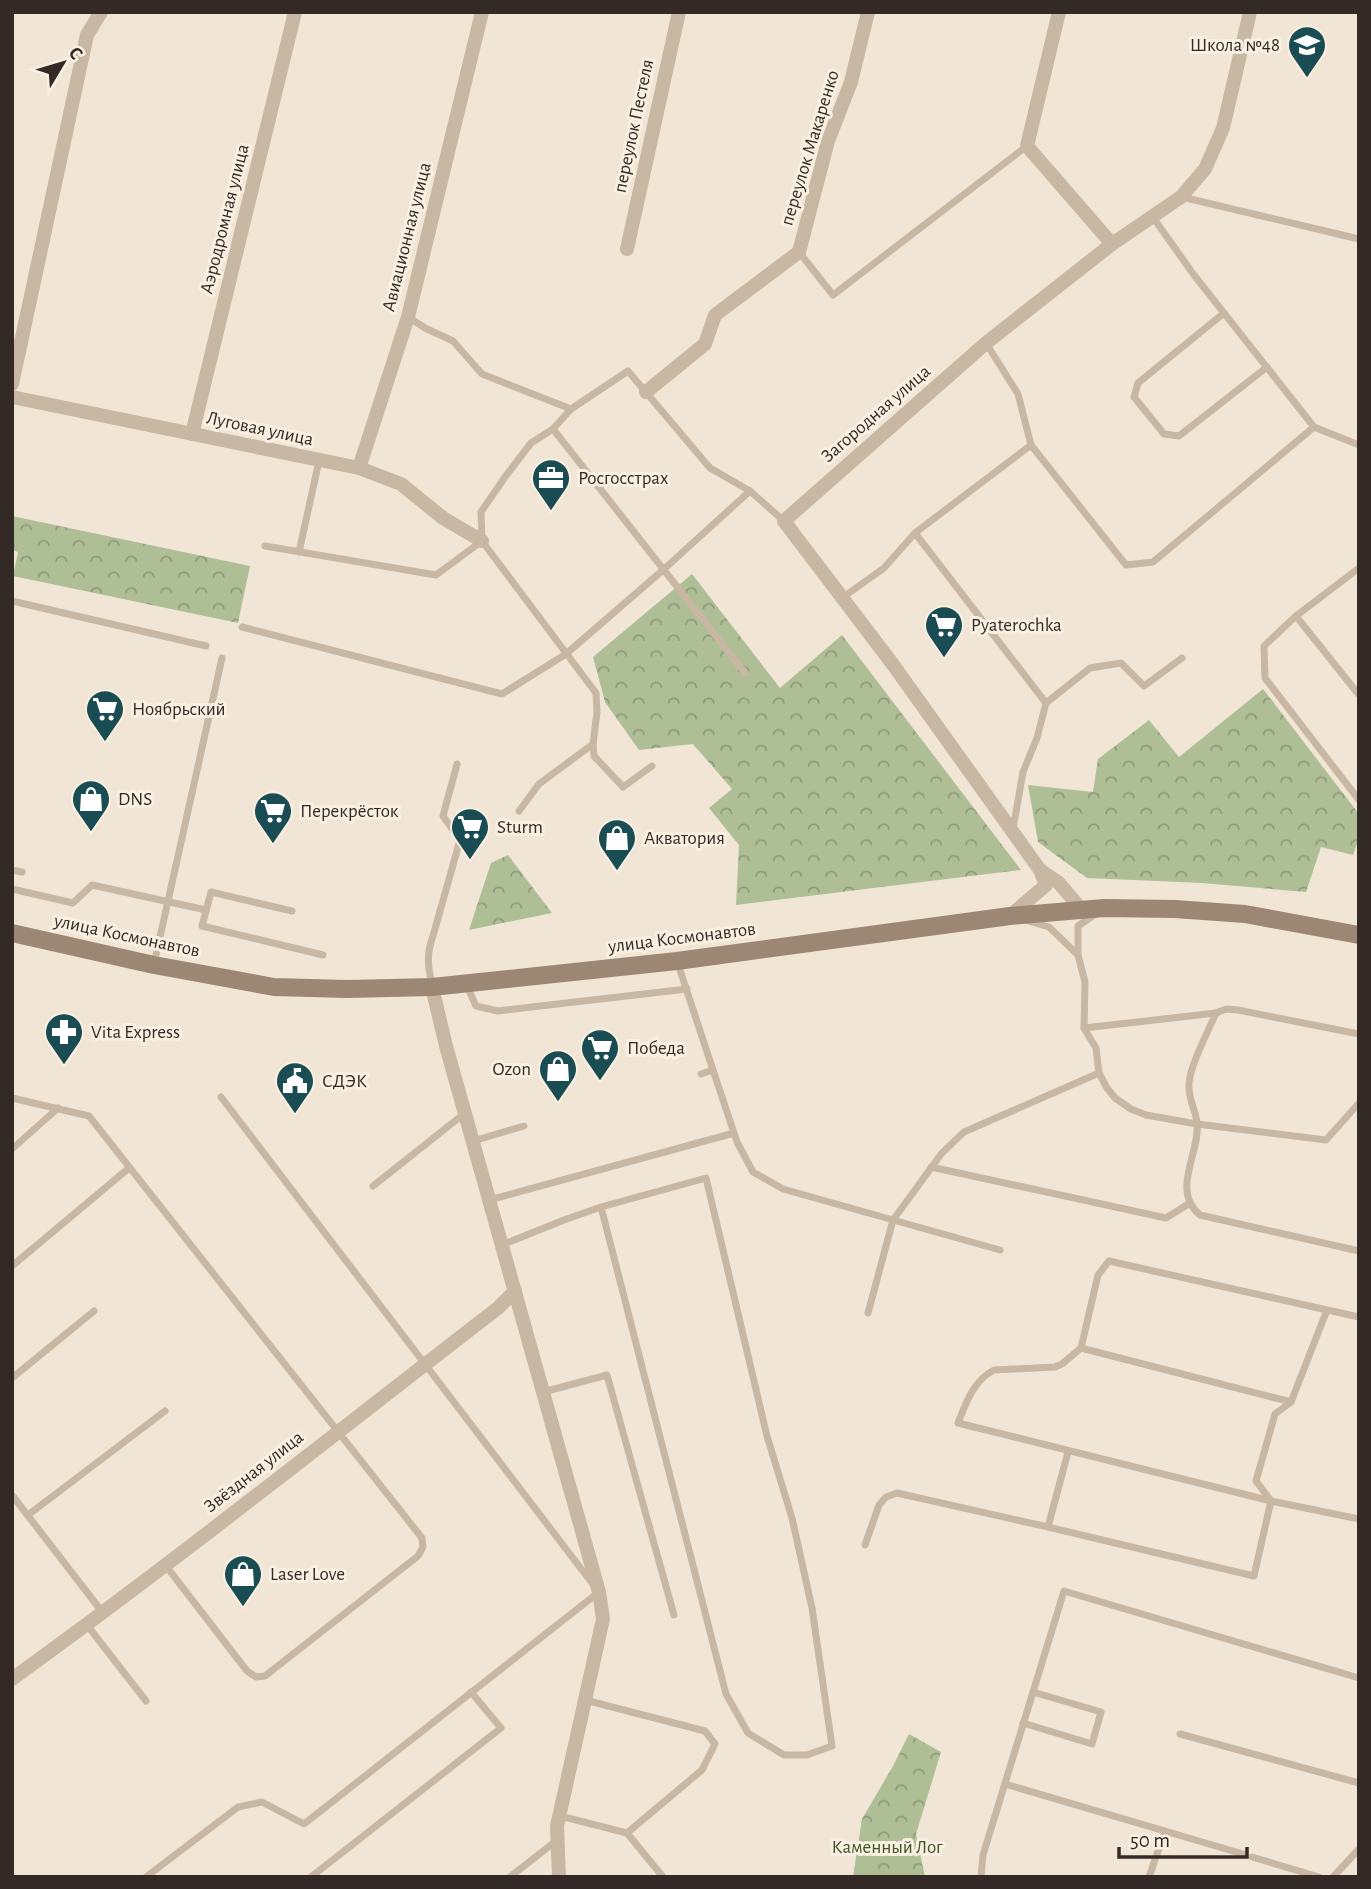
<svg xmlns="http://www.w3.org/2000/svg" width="1371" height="1889" font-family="'Alegreya Sans',sans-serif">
	<defs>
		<pattern id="forest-crowns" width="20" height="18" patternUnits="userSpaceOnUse" patternTransform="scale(1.75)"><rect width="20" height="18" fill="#aebf96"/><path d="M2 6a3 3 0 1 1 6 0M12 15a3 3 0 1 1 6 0" fill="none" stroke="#8e9b7a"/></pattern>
	</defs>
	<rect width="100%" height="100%" fill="#f1e6d6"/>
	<g fill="url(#forest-crowns)">
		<path d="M12,516L250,566L238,623L13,576L18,552L12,550Z"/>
		<path d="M692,574L780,688L842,635L1021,870L736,905L739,845L709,808L732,789L693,744L639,750L605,702L593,657Z"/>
		<path d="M1263,689L1359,814V838L1353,855L1321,847L1306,892L1202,883L1087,878L1038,842L1028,785L1093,792L1098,759L1149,720L1179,757Z"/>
		<path d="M508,855L552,913L469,930L491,863Z"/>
		<path d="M909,1734L941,1752L916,1834L925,1877H853L862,1819L893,1766Z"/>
	</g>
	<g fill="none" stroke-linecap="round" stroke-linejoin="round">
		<g stroke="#c8b7a2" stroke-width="7">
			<path d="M1182,197L1359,239"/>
			<path d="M1152,216L1194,275L1314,427L1359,445"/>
			<path d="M799,252L833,295L1027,146"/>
			<path d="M1224,313L1138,383L1134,397L1164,434L1179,436L1267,367"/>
			<path d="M408,317L425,328L453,341L482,374L571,409L628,371L710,468L750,491L784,521"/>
			<path d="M553,429L745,673"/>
			<path d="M1031,445L1126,565L1153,562L1314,427"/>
			<path d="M915,533L1046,703L1037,738L1023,772L1013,829"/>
			<path d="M482,540L481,512L505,477L531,443L553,429L571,409"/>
			<path d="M265,546L436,575L482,541L596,693L597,712L593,744L539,784L519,811"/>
			<path d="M299,552L319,461"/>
			<path d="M1359,568L1296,616L1359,695"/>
			<path d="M842,598L884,568L915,533L1031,445L1018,394L986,343"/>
			<path d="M12,601L206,646"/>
			<path d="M1296,616L1264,646L1265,678L1359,800"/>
			<path d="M242,627L502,694L566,654L663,570L750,491"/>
			<path d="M1046,703L1090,668L1121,663L1144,686L1182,658"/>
			<path d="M593,744L594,756L623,787L652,766"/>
			<path d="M12,870L22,872"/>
			<path d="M12,889L73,903L92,885L206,910"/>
			<path d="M292,911L211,892L202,926L323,955"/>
			<path d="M1097,913L1078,926V955L1085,982L1084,1028L1096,1048L1099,1073L1107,1088L1115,1098L1131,1109L1146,1115L1197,1124L1326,1140L1359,1103"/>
			<path d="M1025,920L1049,927L1078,955"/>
			<path d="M677,961L713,1070"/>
			<path d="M154,964L222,658"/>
			<path d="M466,984L476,1006L498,1011L687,989"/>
			<path d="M432,985C428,967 426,954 433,936L460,840L443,816L457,764"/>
			<path d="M1084,1028L1216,1013"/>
			<path d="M1359,1034L1238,1010L1226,1009L1216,1013C1208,1032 1190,1065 1189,1084C1188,1098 1195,1109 1197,1122C1201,1152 1170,1190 1200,1215L1359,1251"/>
			<path d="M701,1074L713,1070L737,1142L753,1172L783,1189L1000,1250"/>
			<path d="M221,1097L592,1583"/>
			<path d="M12,1098L89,1116L422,1538L423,1547L418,1556L265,1676L256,1677L247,1671L166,1566"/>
			<path d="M473,1141L524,1126"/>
			<path d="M12,1149L58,1108"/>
			<path d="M931,1167L1166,1218L1190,1203"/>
			<path d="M373,1186L465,1113"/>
			<path d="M489,1200L734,1133"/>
			<path d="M502,1245L564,1220L601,1207L706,1178L767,1436L792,1518L812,1608L832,1746L807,1755H784L748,1733L726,1694L601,1207"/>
			<path d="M12,1266L129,1168"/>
			<path d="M1327,1310L1291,1402L1081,1348L1098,1275L1109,1261L1327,1310L1359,1317"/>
			<path d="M868,1313L893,1220L942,1153L964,1132L1099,1073"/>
			<path d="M1081,1348L1062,1364L1055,1367L994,1370C973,1381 966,1403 958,1423L1271,1501L1359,1519"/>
			<path d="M12,1378L94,1311"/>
			<path d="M543,1392L607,1375L674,1615"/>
			<path d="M12,1495L103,1613"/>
			<path d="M28,1515L165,1411"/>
			<path d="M1048,1527L1254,1576L1271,1501L1256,1481L1275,1414L1291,1402"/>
			<path d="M865,1545L879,1505L886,1497L897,1493L1048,1527L1068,1452"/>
			<path d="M87,1625L146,1701"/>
			<path d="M1023,1723L1092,1744L1101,1712L1033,1692"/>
			<path d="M1180,1734L1359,1783"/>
			<path d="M1005,1784L1243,1854"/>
			<path d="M560,1816L627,1833L702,1770L715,1744L705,1731L585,1700"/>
			<path d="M627,1833L663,1877"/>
			<path d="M1252,1857L1319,1877"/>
			<path d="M146,1877L238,1807L262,1802L304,1824L599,1592"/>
			<path d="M311,1877L501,1728L471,1692"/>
			<path d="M510,1877L556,1841"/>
			<path d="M981,1877L983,1855L1064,1591L1359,1678"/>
			<path d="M1149,1877L1165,1831"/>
			<path d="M1333,1877L1359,1849"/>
		</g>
		<g stroke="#c8b7a2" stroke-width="14">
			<path d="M1059,12L1027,146L1112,244"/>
			<path d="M627,249L679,12"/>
			<path d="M12,384L87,35L101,12"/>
			<path d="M646,392L705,344L715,315L799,252L828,141L851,82L868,12"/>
			<path d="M12,397L359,468L401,484L443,518L482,541"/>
			<path d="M192,434L295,12"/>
			<path d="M359,468L408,317L482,12"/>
			<path d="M1040,870L1059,883L1081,909"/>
			<path d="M1010,916L1046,885L1040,870L894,666L784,521L986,343L1112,244L1181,197L1205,169L1223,128L1250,12"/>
			<path d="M432,987L446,1046L599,1592L603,1619L557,1826L559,1877"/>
			<path d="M12,1679C177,1560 337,1432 498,1308L515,1291"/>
		</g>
		<path stroke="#9c8674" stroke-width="18" d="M12,933L154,965L274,987L347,989L432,987L677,961L1010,916L1104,908L1175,909L1245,914L1359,935"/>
	</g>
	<defs>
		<symbol id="school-pin" viewBox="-11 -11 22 30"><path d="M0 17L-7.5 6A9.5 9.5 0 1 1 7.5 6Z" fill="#1a4c54" stroke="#f9f0e2"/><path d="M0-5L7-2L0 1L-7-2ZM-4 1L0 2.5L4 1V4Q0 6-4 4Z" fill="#fff"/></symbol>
		<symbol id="office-pin" viewBox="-11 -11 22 30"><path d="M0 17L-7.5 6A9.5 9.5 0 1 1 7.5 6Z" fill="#1a4c54" stroke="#f9f0e2"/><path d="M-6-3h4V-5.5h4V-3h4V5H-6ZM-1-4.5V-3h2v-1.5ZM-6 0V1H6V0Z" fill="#fff"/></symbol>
		<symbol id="supermarket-pin" viewBox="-11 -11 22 30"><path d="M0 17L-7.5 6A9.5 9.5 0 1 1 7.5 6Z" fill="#1a4c54" stroke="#f9f0e2"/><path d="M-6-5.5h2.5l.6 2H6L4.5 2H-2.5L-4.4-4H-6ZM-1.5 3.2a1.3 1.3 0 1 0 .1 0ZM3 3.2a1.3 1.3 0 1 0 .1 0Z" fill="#fff"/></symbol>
		<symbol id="shop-pin" viewBox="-11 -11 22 30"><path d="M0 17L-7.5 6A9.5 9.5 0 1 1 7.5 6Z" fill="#1a4c54" stroke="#f9f0e2"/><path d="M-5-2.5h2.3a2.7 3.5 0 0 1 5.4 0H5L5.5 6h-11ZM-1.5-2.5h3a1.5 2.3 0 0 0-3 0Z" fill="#fff"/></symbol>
		<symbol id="pharmacy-pin" viewBox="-11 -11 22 30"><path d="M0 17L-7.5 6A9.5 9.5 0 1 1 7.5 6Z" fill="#1a4c54" stroke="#f9f0e2"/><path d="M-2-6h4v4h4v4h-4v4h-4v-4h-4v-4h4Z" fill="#fff"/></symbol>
		<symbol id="civic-pin" viewBox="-11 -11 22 30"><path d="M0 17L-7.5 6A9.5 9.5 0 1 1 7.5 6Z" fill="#1a4c54" stroke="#f9f0e2"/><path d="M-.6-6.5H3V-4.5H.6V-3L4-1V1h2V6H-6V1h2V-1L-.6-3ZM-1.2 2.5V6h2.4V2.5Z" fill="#fff"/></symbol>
	</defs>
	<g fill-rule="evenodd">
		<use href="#school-pin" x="1285" y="23" width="44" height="60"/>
		<use href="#office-pin" x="529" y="456" width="44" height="60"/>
		<use href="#supermarket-pin" x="922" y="603" width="44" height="60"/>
		<use href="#supermarket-pin" x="83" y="687" width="44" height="60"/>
		<use href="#shop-pin" x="69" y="777" width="44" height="60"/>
		<use href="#supermarket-pin" x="251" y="789" width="44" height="60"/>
		<use href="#supermarket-pin" x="448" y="805" width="44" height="60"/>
		<use href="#shop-pin" x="595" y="816" width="44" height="60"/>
		<use href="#pharmacy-pin" x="42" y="1010" width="44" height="60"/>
		<use href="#supermarket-pin" x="578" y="1026" width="44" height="60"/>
		<use href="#shop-pin" x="536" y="1047" width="44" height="60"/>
		<use href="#civic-pin" x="273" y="1059" width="44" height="60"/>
		<use href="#shop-pin" x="221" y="1552" width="44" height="60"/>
	</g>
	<g text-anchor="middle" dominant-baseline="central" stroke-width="6" stroke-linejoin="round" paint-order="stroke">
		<g font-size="19" fill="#332a25" stroke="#f9f0e2" text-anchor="start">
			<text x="1280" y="45" text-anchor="end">Школа №48</text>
			<text x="578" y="478">Росгосстрах</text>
			<text x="971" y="625">Pyaterochka</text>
			<text x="132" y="709">Ноябрьский</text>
			<text x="118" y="799">DNS</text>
			<text x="300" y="811">Перекрёсток</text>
			<text x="497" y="827">Sturm</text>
			<text x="644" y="838">Акватория</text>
			<text x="91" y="1032">Vita Express</text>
			<text x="627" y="1048">Победа</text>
			<text x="531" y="1069" text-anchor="end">Ozon</text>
			<text x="322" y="1081">СДЭК</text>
			<text x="270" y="1574">Laser Love</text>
		</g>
		<g font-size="19" fill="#332a25" stroke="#f9f0e2">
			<text transform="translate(634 126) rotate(-78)">переулок Пестеля</text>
			<text transform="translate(810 148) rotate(-73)">переулок Макаренко</text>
			<text transform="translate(225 219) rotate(-76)">Аэродромная улица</text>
			<text transform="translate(407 237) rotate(-76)">Авиационная улица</text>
			<text transform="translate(876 414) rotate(-41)">Загородная улица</text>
			<text transform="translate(260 429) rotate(12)">Луговая улица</text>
			<text transform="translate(127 936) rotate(12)">улица Космонавтов</text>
			<text transform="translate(682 938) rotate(-7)">улица Космонавтов</text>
			<text transform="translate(254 1472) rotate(-38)">Звёздная улица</text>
		</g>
		<g font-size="19" fill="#3f5128" stroke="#f9f0e2">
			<text x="887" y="1847">Каменный Лог</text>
		</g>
	</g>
	<rect width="1371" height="1889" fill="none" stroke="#332a25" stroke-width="28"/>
	<g transform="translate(63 63) rotate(52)" stroke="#f9f0e2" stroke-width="5" paint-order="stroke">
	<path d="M0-5L12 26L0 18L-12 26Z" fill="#332a25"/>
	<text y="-10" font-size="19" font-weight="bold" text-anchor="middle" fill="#332a25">С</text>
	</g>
	<path d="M1119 1847v10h128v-10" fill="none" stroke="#332a25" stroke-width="3.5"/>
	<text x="1130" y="1847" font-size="21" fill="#332a25" stroke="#f9f0e2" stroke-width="5" paint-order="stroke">50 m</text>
</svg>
